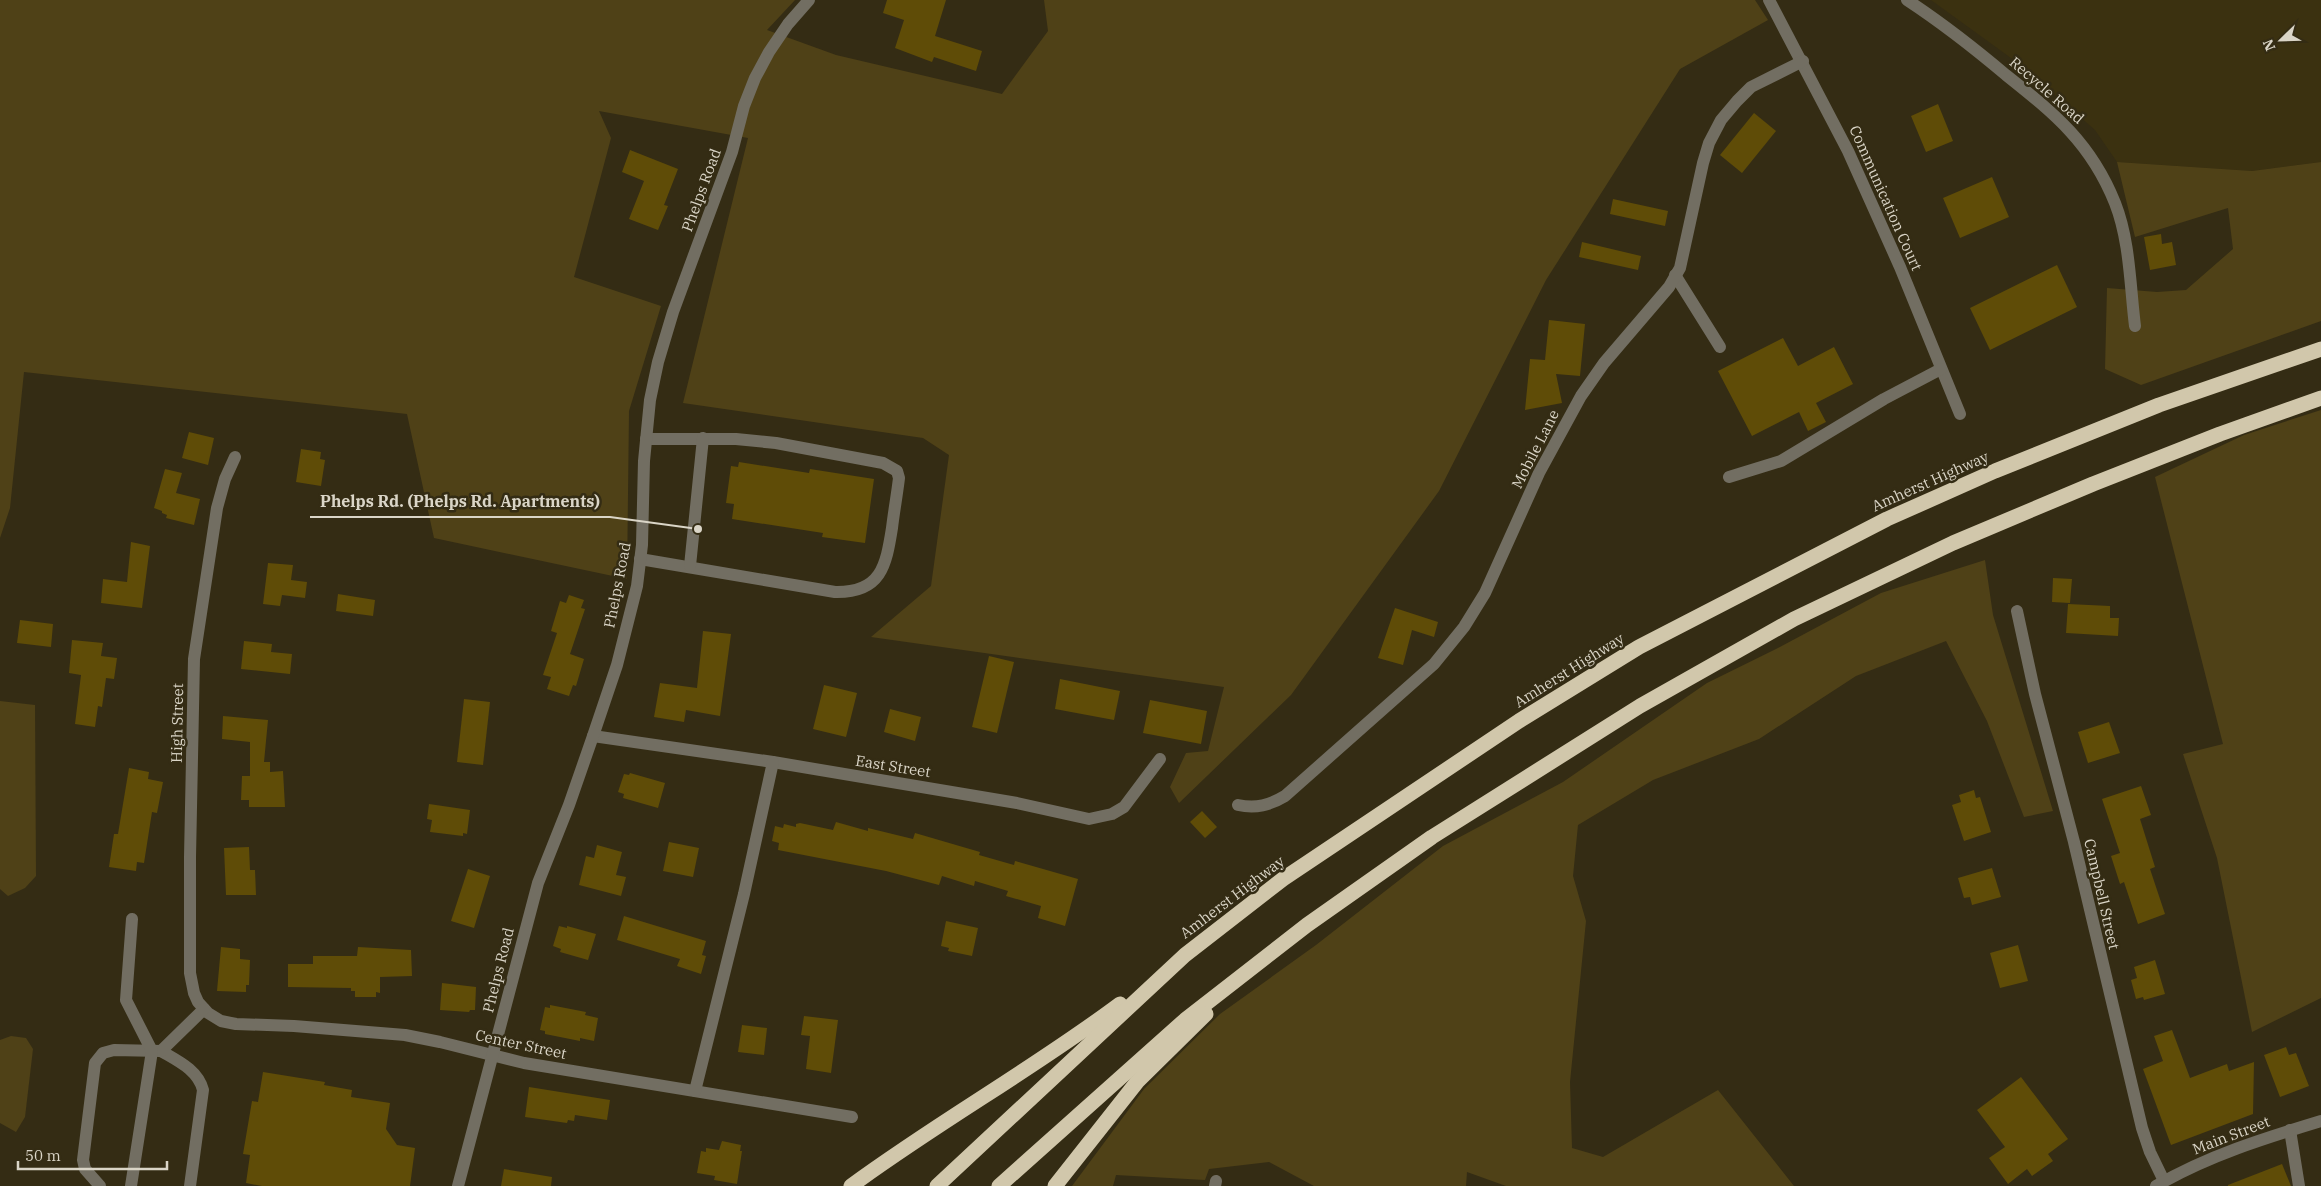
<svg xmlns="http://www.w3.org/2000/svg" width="2321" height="1186" font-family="'IBM Plex Serif',serif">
	<rect width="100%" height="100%" fill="#342c14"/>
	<path fill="#3b3110" d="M1931,0H2321V162L2252,171L2117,162L2095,130L2022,66Z"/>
	<g fill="#4f4117">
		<path d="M0,0H795L767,30L836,55L1002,94L1048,31L1044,0H1755L1768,20L1680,69L1546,280L1439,491L1291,695L1179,803L1170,787L1186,753L1208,751L1224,687L871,637L931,586L949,455L923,438L683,403L748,138L599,111L611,138L574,277L661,306L629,411L627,579L434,538L407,414L24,372L10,508L0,538Z"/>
		<path d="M2117,162L2252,171L2321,162V321L2141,385L2105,369L2107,288L2157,292L2186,290L2233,249L2228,208L2135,237Z"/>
		<path d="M2321,410V998L2252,1032L2217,858L2183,754L2223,744L2155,477L2244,435Z"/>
		<path d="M1985,560L1993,615L2053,811L2024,817L1987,721L1946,641L1856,676L1759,739L1653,780L1578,825L1573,876L1586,921L1570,1082L1572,1148L1603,1157L1718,1090L1794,1186H1506L1467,1172L1466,1186H1314L1269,1162L1209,1169L1205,1180L1116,1175L1113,1186H1072L1144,1089L1220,1014L1316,945L1443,846L1563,782L1707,683L1778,648L1881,593Z"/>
		<path d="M0,701L35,705L36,876L25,888L8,896L0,889Z"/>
		<path d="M11,1036L26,1038L33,1049L25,1117L16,1132L0,1123V1040Z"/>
	</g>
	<g fill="#5f4c07">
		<path d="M887,0H946L935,36L982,51L976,71L934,57L932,62L895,48L904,20L883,13Z"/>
		<path d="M1938,104L1953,141L1926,152L1911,116Z"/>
		<path d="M1754,113L1776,131L1742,173L1720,155Z"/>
		<path d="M630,150L678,169L664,205L668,206L658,230L629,219L644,181L622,172Z"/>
		<path d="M1992,177L2009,217L1960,238L1943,198Z"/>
		<path d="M1613,199L1668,211L1665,226L1610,214Z"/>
		<path d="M2161,234L2162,244L2172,242L2176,265L2150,270L2144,237Z"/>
		<path d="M1582,242L1641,256L1638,270L1579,257Z"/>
		<path d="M2057,265L2077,307L1990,350L1970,308Z"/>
		<path d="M1549,320L1585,324L1580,376L1556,374L1562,403L1525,410L1530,359L1545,360Z"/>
		<path d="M1783,338L1798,366L1834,347L1853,384L1816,403L1826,422L1808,431L1799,412L1752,436L1718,371Z"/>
		<path d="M189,432L214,438L208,465L182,458Z"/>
		<path d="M301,449L321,452L320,459L325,460L321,486L296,482Z"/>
		<path d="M739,462L809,473L810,469L874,479L865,543L822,537L823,533L732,519L734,504L726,503L731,466L738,467Z"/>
		<path d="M165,469L182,473L176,493L200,499L194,525L166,518L167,515L162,513V511L154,508Z"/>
		<path d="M131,542L150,546L142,608L101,603L103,579L127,582Z"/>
		<path d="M268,563L293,565L291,580L307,582L305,598L282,595L280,606L263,604Z"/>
		<path d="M2053,578L2072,579L2070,603L2052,602Z"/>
		<path d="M338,594L375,600L373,616L336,611Z"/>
		<path d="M569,595L584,600L581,608L585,609L570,654L584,659L576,686L573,685L569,696L547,689L551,677L543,675L557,633L551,631L560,601L566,603Z"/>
		<path d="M2068,604L2110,606V618H2119L2118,636L2066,633Z"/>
		<path d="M1395,608L1438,622L1434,637L1412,630L1403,665L1378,658Z"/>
		<path d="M20,620L53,624L51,647L17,643Z"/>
		<path d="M703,631L731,634L720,716L686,710L684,722L654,717L660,683L697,688Z"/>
		<path d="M72,640L103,643L101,656L117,658L114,679L106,678L102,707L98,706L95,727L75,724L81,675L69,673Z"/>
		<path d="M244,641L272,644L271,652L292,654L290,674L241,669Z"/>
		<path d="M989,656L1014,662L997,733L972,727Z"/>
		<path d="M1060,679L1120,691L1114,720L1055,709Z"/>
		<path d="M824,685L857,693L846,737L813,729Z"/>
		<path d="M464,699L490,702L483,765L457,762Z"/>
		<path d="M1150,700L1207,711L1201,744L1143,733Z"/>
		<path d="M890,709L921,717L915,741L884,732Z"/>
		<path d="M223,716L268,720L264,762H270V772L283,771L285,807H249V800H241L242,776H250V742L222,739Z"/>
		<path d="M2109,722L2120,753L2088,763L2078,732Z"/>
		<path d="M129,768L149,772L148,779L163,782L157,813L152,812L144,863L137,862L136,871L109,867L114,834H118Z"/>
		<path d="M630,773L665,783L658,808L623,798L624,794L618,792L624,774L629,775Z"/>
		<path d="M2141,786L2151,815L2140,819L2155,867L2150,869L2165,914L2138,924L2124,882L2120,884L2111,856L2120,853L2102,799Z"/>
		<path d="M1974,790L1976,798L1980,797L1991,832L1964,841L1952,805L1961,802L1959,795Z"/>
		<path d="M429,804L470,810L467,834L463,833V836L430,832L432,820L427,819Z"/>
		<path d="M1202,811L1217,827L1205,838L1190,822Z"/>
		<path d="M836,822L868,831V828L913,839L915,833L980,852L979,855L1014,865L1015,861L1078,879L1065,926L1038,918L1041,906L1006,896L1008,891L975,881L974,886L942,876L939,885L886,871L778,850L779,843L772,841L775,826L783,828L784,824L796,827V824L800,823L833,830Z"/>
		<path d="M669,842L699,848L693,877L663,871Z"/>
		<path d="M597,845L622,852L616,875L626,877L621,896L579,885L586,856L594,858Z"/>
		<path d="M249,847L250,870H255L256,895H226L224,848Z"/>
		<path d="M1992,868L2001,897L1972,905L1970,897L1964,898L1958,878Z"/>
		<path d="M468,869L490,876L474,928L451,921Z"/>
		<path d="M624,916L706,941L702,955L706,956L701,974L677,966L680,959L617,940Z"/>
		<path d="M946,921L978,928L972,956L948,951L949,948L941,946Z"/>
		<path d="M559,926L567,928V926L596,934L588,960L560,952L561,949L553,946Z"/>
		<path d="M2018,945L2028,981L2000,988L1990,953Z"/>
		<path d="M221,947L240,949V959L250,960L249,985H246V992L217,991Z"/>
		<path d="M358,947L411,950L412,976L380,977V993L376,992V997H355V991H351V988L288,987V964H313V956H357Z"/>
		<path d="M2155,960L2165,994L2144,1000L2143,997L2136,999L2131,980L2137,978L2134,967Z"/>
		<path d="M442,983L476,987L475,1010H470L469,1012L440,1010Z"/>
		<path d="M550,1005L586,1012L585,1015L598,1018L594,1041L580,1038V1041L545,1034V1031L540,1030L545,1007L550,1008Z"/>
		<path d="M804,1016L838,1020L831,1073L806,1069L810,1036L801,1035Z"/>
		<path d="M742,1025L767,1028L764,1055L738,1052Z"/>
		<path d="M2172,1030L2190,1078L2227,1064L2229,1071L2254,1062L2253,1114L2171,1145L2143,1069L2163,1061L2154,1036Z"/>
		<path d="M2286,1047L2289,1055L2296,1053L2309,1086L2280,1097L2264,1055Z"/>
		<path d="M263,1072L325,1082L324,1085L352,1090L351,1097L390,1103L386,1129L397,1145L415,1148L410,1186H262L246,1183L250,1155L243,1154L252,1101L258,1102Z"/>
		<path d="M2021,1077L2068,1139L2048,1154L2053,1161L2032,1176L2027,1169L2008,1184L1989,1158L2005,1147L1977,1110Z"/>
		<path d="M529,1087L610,1100L607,1120L575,1115L574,1121L568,1120L567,1123L525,1117Z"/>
		<path d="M722,1141L741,1145L740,1151H742L737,1184L714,1180L715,1176L697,1173L701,1151L706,1152V1148L719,1150Z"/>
		<path d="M2282,1164L2291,1186H2228V1185Z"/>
		<path d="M504,1169L552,1177L551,1186H501Z"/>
	</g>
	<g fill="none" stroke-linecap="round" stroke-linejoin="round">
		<g stroke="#726e62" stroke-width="12">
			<path d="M1769,0L1848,151L1900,267L1960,414"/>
			<path d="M1907,0C1942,23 1974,48 2006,75C2055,114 2091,143 2115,203C2130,241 2130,286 2135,326"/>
			<path d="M1675,275L1720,347"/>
			<path d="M235,457L225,479L217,508L194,659L190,857V973L194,993L198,1002L208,1013L221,1021L236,1024L294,1026L405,1035L440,1042L524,1063L852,1117"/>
			<path d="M1729,477L1781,461L1884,399L1941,369"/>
			<path d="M640,559L835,592C881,593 886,566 892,528C894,511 897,495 899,478L897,471L883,463L776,443L736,439H646"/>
			<path d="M690,566L703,438"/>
			<path d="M2017,611L2035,694L2074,842L2142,1128L2150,1152L2164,1181"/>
			<path d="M593,736L773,762L1017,803L1089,819L1112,814L1124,807L1160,759"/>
			<path d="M1238,805C1256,809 1270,805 1285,796L1434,664L1464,627L1485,593L1539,473L1581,396L1604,363L1669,287L1680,268L1703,163L1709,143L1721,120L1737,101L1751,87L1803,61"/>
			<path d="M161,1051C178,1061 198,1070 203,1090L190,1186"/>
			<path d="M695,1091L744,894L773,762"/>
			<path d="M2290,1130L2299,1186"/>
			<path d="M100,1186L85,1169L83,1160L95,1063L103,1053L114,1050L161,1051L204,1009"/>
			<path d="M131,1186L152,1051L126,1000L132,919"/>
			<path d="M458,1186L538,883L569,805L593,736L617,665L637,586L642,545L644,461L650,400L658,362L673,312L732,152L744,106L755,78L769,52L788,24L809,0"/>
			<path d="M1215,1186L1216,1181"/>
			<path d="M2156,1186C2207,1156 2265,1138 2321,1121"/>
		</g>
		<g stroke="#d1c7ab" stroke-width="15">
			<path d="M851,1186C938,1122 1033,1069 1120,1004"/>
			<path d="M937,1186L1185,955L1283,879L1519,721L1639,647L1887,519L1995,471L2159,405L2321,349"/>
			<path d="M999,1186L1185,1020L1307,925L1432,837L1640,706L1794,619L1953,543L2093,484L2220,434L2321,398"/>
			<path d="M1055,1186L1137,1082L1206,1014"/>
		</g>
	</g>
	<g text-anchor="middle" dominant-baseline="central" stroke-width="5" stroke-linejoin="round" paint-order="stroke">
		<g font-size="15" fill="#dad5c7" stroke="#342c14">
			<text transform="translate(2047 90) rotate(41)">Recycle Road</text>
			<text transform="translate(701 190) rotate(-70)">Phelps Road</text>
			<text transform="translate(1886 198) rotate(66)">Communication Court</text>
			<text transform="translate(1535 449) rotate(-63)">Mobile Lane</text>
			<text transform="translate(1930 481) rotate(-24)">Amherst Highway</text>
			<text transform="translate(617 585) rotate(-79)">Phelps Road</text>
			<text transform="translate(1569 670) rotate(-32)">Amherst Highway</text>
			<text transform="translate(177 723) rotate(-89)">High Street</text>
			<text transform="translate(893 766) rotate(9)">East Street</text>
			<text transform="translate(2102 894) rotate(77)">Campbell Street</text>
			<text transform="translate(1232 897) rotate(-37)">Amherst Highway</text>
			<text transform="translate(498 970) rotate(-76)">Phelps Road</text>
			<text transform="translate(521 1044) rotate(12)">Center Street</text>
			<text transform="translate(2231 1135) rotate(-21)">Main Street</text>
		</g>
	</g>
	<path fill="none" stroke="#dad5c7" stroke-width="2" d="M698 529L610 517H310"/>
	<circle fill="#dad5c7" stroke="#342c14" stroke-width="2" cx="698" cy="529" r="5"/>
	<g font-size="16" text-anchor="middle" font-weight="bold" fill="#dad5c7" stroke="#342c14" stroke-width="5" stroke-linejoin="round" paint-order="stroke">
		<text x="460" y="507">Phelps Rd. (Phelps Rd. Apartments)</text>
	</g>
	<g transform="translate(2281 40) rotate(247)" stroke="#342c14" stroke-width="4" paint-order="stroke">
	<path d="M0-4L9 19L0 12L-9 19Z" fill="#dad5c7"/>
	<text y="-8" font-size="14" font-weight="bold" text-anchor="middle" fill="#dad5c7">N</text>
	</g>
	<path d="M18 1161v8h149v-8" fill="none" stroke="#dad5c7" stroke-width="2.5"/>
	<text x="25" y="1161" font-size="15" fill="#dad5c7" stroke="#342c14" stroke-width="4" paint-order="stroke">50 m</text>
</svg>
